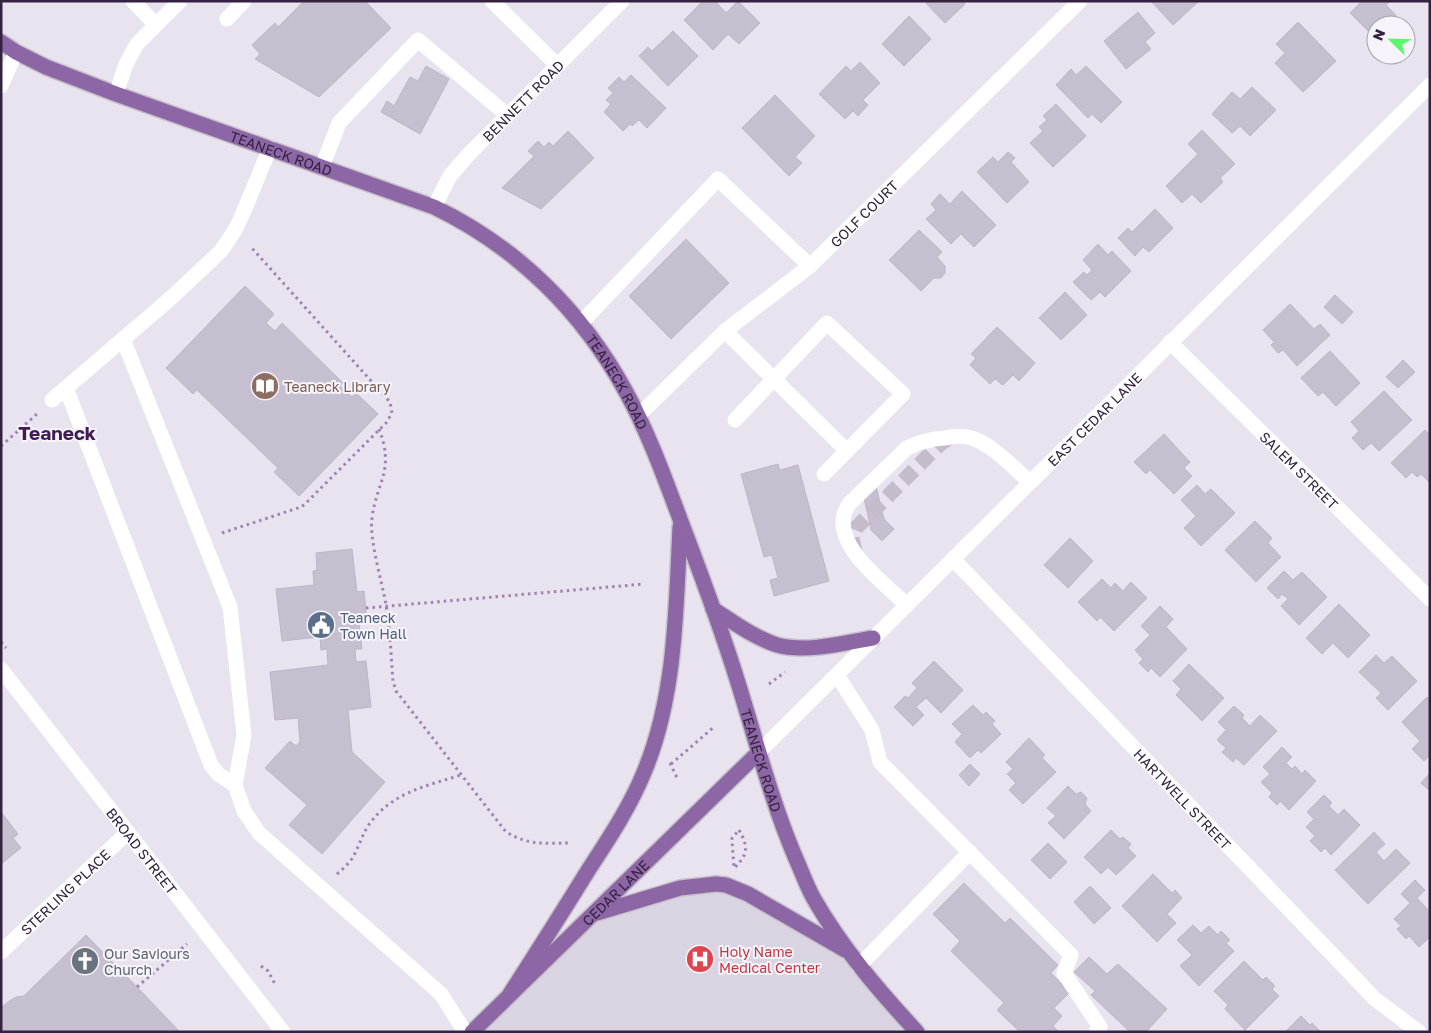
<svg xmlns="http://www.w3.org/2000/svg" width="1431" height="1033" font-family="'Golos Text',sans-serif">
	<rect width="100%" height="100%" fill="#e8e3ee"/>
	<path fill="#dad4e2" d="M716,884L849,952L917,1032H472L593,914Z"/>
	<g fill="#c6bfcf" stroke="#beb5c8">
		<path d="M304,1H365L391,28L319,97L255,59L260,54L252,45L275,23L278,27Z"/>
		<path d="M703,1H715L726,13L738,1L760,23L739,44L728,34L713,50L684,20Z"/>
		<path d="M924,1H963L965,4L945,23Z"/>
		<path d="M1151,1H1198V2L1173,25Z"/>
		<path d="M1362,1H1390L1386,5L1396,15L1387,25L1382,20L1369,32L1350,13Z"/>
		<path d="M1138,12L1155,33L1145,42L1151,49L1126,69L1104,41Z"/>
		<path d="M909,16L931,39L904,66L882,44Z"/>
		<path d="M1298,22L1336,61L1303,92L1275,63L1285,53L1276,44Z"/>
		<path d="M673,31L698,56L668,86L639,56L648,47L652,51Z"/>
		<path d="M860,62L880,83L863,100L868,105L858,116L853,111L845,119L819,94L846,66L851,71Z"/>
		<path d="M426,66L449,79L420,134L381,112L387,101L394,106L410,77L418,81Z"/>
		<path d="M1086,66L1122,102L1101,123L1092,114L1088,118L1056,85L1071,69L1076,75Z"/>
		<path d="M631,75L666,108L647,128L639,120L632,126L630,124L623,131L604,112L611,104L606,100L613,93L608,88L619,77L624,82Z"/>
		<path d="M1252,87L1276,110L1250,136L1240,126L1232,133L1212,114L1232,92L1240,99Z"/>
		<path d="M775,95L815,136L795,157L802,163L789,176L742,128Z"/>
		<path d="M1056,104L1086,136L1053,167L1030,143L1043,131L1039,127L1047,120L1043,116Z"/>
		<path d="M1202,130L1235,164L1220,178L1223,182L1201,203L1192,194L1182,203L1166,186L1198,154L1188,144Z"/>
		<path d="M568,131L594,158L541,209L502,188L534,156L528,151L538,141L544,147L549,142L553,146Z"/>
		<path d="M1008,152L1015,158L1011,162L1029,182L1007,203L977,172L993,157L998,162Z"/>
		<path d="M962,191L996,225L974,247L961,234L951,244L926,219L936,210L931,204L940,194L950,204Z"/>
		<path d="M1155,209L1173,228L1149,252L1143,247L1135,256L1118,238L1128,228L1132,232Z"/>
		<path d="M919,230L942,252L937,257L945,266V273L941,278H934L921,291L889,260Z"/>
		<path d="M686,239L729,283L671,339L629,296Z"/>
		<path d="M1098,244L1108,255L1112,251L1131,271L1105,297L1100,292L1091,300L1073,282L1084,272L1087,275L1092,270L1083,260Z"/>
		<path d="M245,286L274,314L266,323L275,331L282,323L343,383L340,386L352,397L356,393L378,414L299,496L274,472L278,468L197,390L193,394L166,368Z"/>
		<path d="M1065,292L1087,315L1061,340L1039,318Z"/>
		<path d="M1335,295L1353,312L1342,324L1324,307Z"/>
		<path d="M1290,304L1314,329L1320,324L1330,335L1297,366L1283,350L1278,353L1271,345L1274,342L1263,330Z"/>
		<path d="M997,327L1035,363L1019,381L1013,375L1003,385L995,379L990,384L970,365L976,358L971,354Z"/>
		<path d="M1330,351L1360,383L1336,406L1323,392L1318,396L1301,378Z"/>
		<path d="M1403,360L1415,372L1398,388L1386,377Z"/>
		<path d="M1384,391L1412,420L1379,451L1371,443L1363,450L1352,438L1359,431L1351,422Z"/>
		<path d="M1425,430L1430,435V483L1421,474L1417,477L1412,472L1406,478L1391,463Z"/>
		<path d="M1164,434L1190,462L1184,468L1192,476L1174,494L1150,470L1146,474L1134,462Z"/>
		<path d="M778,464L780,470L798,465L829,581L774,596L770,580L778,578L772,555L764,557L741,474Z"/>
		<path d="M1197,485L1205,494L1211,489L1235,513L1201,546L1184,528L1196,516L1181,500Z"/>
		<path d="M876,486L884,519L894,529L882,541L871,530L864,498Z"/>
		<path d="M1255,521L1272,538L1268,543L1281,557L1256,582L1225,550Z"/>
		<path d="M1070,538L1093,561L1068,588L1044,565Z"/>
		<path d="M352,549L357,592L364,591L367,622L359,623L362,649H355L356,662L366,661L371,707L348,710L352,752L385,782L322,854L289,825L307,805L265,768L290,741L296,746L300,742L298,718L275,720L270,672L328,665L327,649L321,650L320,637L282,641L276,589L314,585L313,571L317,570L316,553Z"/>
		<path d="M1284,571L1293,580L1302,572L1327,597L1299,625L1281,606L1288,599L1282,594L1278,599L1267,588Z"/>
		<path d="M1102,579L1111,588L1115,583L1123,591L1131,582L1147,598L1114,631L1100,617L1097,621L1078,602Z"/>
		<path d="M1339,604L1370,635L1348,658L1333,643L1322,654L1306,638Z"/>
		<path d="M1160,606L1173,619L1166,627L1187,649L1160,677L1151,668L1148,672L1139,663L1143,659L1135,650L1150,635L1141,626Z"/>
		<path d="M1376,655L1384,663L1392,656L1417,681L1388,710L1376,698L1381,693L1359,672Z"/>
		<path d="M934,661L963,690L941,713L926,698L916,707L924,715L913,726L894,707L905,696L908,698L917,688L912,683Z"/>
		<path d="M1189,664L1224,698L1202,721L1176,695L1181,689L1173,681Z"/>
		<path d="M1427,697L1430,700V755L1424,761L1412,749L1420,741L1402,722Z"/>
		<path d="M973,705L983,715L986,712L995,721L992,724L1001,734L981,753L978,750L970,758L955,742L962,734L952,724Z"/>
		<path d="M1234,706L1244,715L1242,718L1250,726L1260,715L1277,731L1244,765L1236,758L1233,762L1222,752L1226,748L1217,740L1226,730L1218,722Z"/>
		<path d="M1029,738L1045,755L1042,758L1056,772L1023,804L1009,790L1016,783L1007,774L1013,769L1006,762Z"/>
		<path d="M1282,747L1292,757L1286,763L1292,769L1295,766L1302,774L1305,770L1316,781L1289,810L1280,801L1277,805L1269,797L1272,793L1261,782L1270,774L1263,767Z"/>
		<path d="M970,764L980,774L969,786L959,775Z"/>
		<path d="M1430,773V791L1421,783Z"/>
		<path d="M1068,786L1076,794L1081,792L1087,798L1085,804L1091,811L1064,839L1048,823L1056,816L1047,808Z"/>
		<path d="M1324,795L1332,803L1329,806L1338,815L1344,809L1360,825L1331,855L1325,848L1321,852L1310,841L1315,836L1306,827L1314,819L1307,812Z"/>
		<path d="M1,812L18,834L13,838L21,848L1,864Z"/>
		<path d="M1111,830L1120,839L1123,837L1131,844L1128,848L1136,856L1116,875L1108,867L1101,874L1084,857Z"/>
		<path d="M1374,832L1385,844L1376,852L1384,861L1396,849L1410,863L1368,904L1335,870Z"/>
		<path d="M1048,843L1067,862L1050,879L1031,860Z"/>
		<path d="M1153,874L1172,893L1175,890L1182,898L1167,914L1176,923L1157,942L1122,906Z"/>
		<path d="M1415,880L1425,890L1417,898L1430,912V937L1419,947L1409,936L1406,939L1397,929L1401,926L1394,919L1410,903L1401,894Z"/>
		<path d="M964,883L1005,923L1010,918L1058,965L1051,973L1070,992L1054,1008L1062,1016L1053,1026L1058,1031L1057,1032H1020L997,1010L1004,1003L951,951L960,941L933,914Z"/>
		<path d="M1090,886L1111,908L1094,924L1074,902Z"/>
		<path d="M1193,925L1201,933L1209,926L1218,935L1221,931L1230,940L1226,943L1234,951L1199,986L1180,966L1192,955L1177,940Z"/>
		<path d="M86,935L137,987L180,1032H1L2,1007L8,1002L16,997L24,996Z"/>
		<path d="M1089,957L1107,974L1118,964L1167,1009L1146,1032H1130L1091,995L1095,991L1074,972Z"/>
		<path d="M1244,961L1263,980L1266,977L1275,986L1272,989L1279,996L1245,1030L1225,1009L1228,1005L1214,991Z"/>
		<path d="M1301,1016L1310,1025L1312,1023L1321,1032H1285Z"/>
	</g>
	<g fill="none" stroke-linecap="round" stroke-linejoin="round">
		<path stroke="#c4bccb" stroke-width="15" stroke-dasharray="15 8" stroke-linecap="butt" d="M855,552L852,538L856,528L938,446L950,437"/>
		<defs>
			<g id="major">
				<path id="s8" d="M1,42L16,52L46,67L116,94L434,207C517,247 582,311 626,392C648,432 664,476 680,519C701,574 722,630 739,686C757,744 772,803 796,859C802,872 807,887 814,899C842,948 879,991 917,1032"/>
				<path d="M713,609C733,622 753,637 777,645C807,653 843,643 873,638"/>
				<path d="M597,913L680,888L716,884L726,885L748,894L845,950"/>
				<path d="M510,994C537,952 563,911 589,869C610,837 631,805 645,770C676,694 676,608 680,527"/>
				<path id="s9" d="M472,1032L758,753"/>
			</g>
		</defs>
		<use href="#major" stroke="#c6c1ca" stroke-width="18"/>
		<g stroke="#9e82b2" stroke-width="3" stroke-dasharray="2.5 4" stroke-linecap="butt">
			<path d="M379,429C395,470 377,481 372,518C369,540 382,581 386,605C390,629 391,656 393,681L396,691L506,832C530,846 544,843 571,843"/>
			<path d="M1,446L38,413"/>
			<path d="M222,533L301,507L305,504L386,423L392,413L390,402L250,246"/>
			<path d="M366,608L644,584"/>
			<path d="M1,642L6,648"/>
			<path d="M769,684L785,672"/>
			<path d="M670,763L678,780"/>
			<path d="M671,764L714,727"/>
			<path d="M739,830C748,846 749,854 734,868L732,841V838Z"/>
			<path d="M337,874C342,870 347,865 351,860C358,850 361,837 368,826C390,793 426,786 461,775"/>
			<path d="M261,966L268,971L275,984"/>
			<path d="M137,987L187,944"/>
		</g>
		<g stroke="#fff" stroke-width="15">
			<path d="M133,1L156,25"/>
			<path d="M492,1L557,65"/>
			<path d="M227,19L244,1"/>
			<path d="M1,86L16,52"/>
			<path d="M116,94L126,64L137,44L180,1"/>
			<path d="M322,167L339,123L418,40L507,115"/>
			<path id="s1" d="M434,207L450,176L468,155L622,1"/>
			<path d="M581,323L718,179L810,266"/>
			<path d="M725,331L847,451"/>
			<path d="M123,339L230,607L244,735L235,785L244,811L259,833L441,994L465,1032"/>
			<path id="s2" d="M1170,342L1430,599"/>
			<path d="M66,388L211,765L218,774L235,785"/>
			<path d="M52,400L171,298L221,251L235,230L241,218L270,148"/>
			<path id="s3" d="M638,416L725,331L810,266L1080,1"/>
			<path d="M735,420L827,323L903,394L824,474"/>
			<path id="s4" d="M953,559L1375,999L1419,1032"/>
			<path d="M907,605C884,583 824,540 849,504L907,448C919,442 931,439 944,438C952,437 959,435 967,437C988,440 1014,468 1030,482"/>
			<path id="s5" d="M1,669L283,1032"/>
			<path d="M837,675L872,730L880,762L1071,955L1064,973L1100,1027L1096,1032"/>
			<path id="s6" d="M758,753L1430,85"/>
			<path id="s7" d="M1,952L128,832"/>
			<path d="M859,966L970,852"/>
		</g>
		<use href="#major" stroke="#8d66a5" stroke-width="15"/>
	</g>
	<defs>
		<symbol id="library-disc" viewBox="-11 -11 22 22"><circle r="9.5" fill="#8d6e63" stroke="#f6f4fa"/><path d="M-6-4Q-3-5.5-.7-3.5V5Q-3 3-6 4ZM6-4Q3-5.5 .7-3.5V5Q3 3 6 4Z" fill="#fff"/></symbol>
		<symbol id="civic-disc" viewBox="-11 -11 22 22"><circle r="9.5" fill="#5c6f8a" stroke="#f6f4fa"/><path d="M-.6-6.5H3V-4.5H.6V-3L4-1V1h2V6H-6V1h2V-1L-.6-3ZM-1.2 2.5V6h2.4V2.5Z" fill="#fff"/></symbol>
		<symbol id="hospital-disc" viewBox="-11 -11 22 22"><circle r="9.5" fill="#e0444e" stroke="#f6f4fa"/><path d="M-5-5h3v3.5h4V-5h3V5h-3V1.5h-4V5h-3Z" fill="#fff"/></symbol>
		<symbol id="church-disc" viewBox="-11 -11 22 22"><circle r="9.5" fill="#6b7280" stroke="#f6f4fa"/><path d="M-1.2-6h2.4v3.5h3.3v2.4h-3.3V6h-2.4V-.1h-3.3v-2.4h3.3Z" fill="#fff"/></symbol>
	</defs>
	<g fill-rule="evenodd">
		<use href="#library-disc" x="249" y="370" width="32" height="32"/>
		<use href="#civic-disc" x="305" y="609" width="32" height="32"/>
		<use href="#hospital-disc" x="684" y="943" width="32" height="32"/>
		<use href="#church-disc" x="69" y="945" width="32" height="32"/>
	</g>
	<g text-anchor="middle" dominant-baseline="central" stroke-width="4" stroke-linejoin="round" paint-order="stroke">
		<g font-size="14" fill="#342240" stroke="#f6f4fa">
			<text stroke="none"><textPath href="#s1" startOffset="140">BENNETT ROAD</textPath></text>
			<text stroke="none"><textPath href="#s8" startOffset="302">TEANECK ROAD</textPath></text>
			<text stroke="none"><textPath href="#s3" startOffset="304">GOLF COURT</textPath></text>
			<text stroke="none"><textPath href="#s8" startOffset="722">TEANECK ROAD</textPath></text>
			<text stroke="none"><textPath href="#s6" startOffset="474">EAST CEDAR LANE</textPath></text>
			<text stroke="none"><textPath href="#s2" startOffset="182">SALEM STREET</textPath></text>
			<text stroke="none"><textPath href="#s8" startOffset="1128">TEANECK ROAD</textPath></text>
			<text stroke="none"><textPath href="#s4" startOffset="332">HARTWELL STREET</textPath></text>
			<text stroke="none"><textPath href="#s5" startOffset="230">BROAD STREET</textPath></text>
			<text stroke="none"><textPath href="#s7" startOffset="88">STERLING PLACE</textPath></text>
			<text stroke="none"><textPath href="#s9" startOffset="200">CEDAR LANE</textPath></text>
		</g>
		<g font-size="14" fill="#785e54" stroke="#f6f4fa" text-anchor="start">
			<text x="284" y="386">Teaneck Library</text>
		</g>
		<g font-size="14" fill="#4e5e75" stroke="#f6f4fa" text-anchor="start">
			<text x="340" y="617">Teaneck<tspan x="340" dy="16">Town Hall</tspan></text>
		</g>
		<g font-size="14" fill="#be3a42" stroke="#f6f4fa" text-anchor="start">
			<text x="719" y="951">Holy Name<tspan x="719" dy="16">Medical Center</tspan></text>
		</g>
		<g font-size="14" fill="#5b616d" stroke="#f6f4fa" text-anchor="start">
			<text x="104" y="953">Our Saviours<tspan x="104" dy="16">Church</tspan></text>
		</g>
		<g font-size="19" font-weight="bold" fill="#3f1d53" stroke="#f6f4fa">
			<text x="57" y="432">Teaneck</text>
		</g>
	</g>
	<rect width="1431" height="1033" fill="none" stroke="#342240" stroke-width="5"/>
	<g transform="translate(1391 40) rotate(293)"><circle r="24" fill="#f6f4fa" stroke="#a8a0b0"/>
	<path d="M0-4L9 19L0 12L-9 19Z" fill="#58f76c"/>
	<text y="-8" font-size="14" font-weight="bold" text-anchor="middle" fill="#342240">N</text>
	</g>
</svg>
